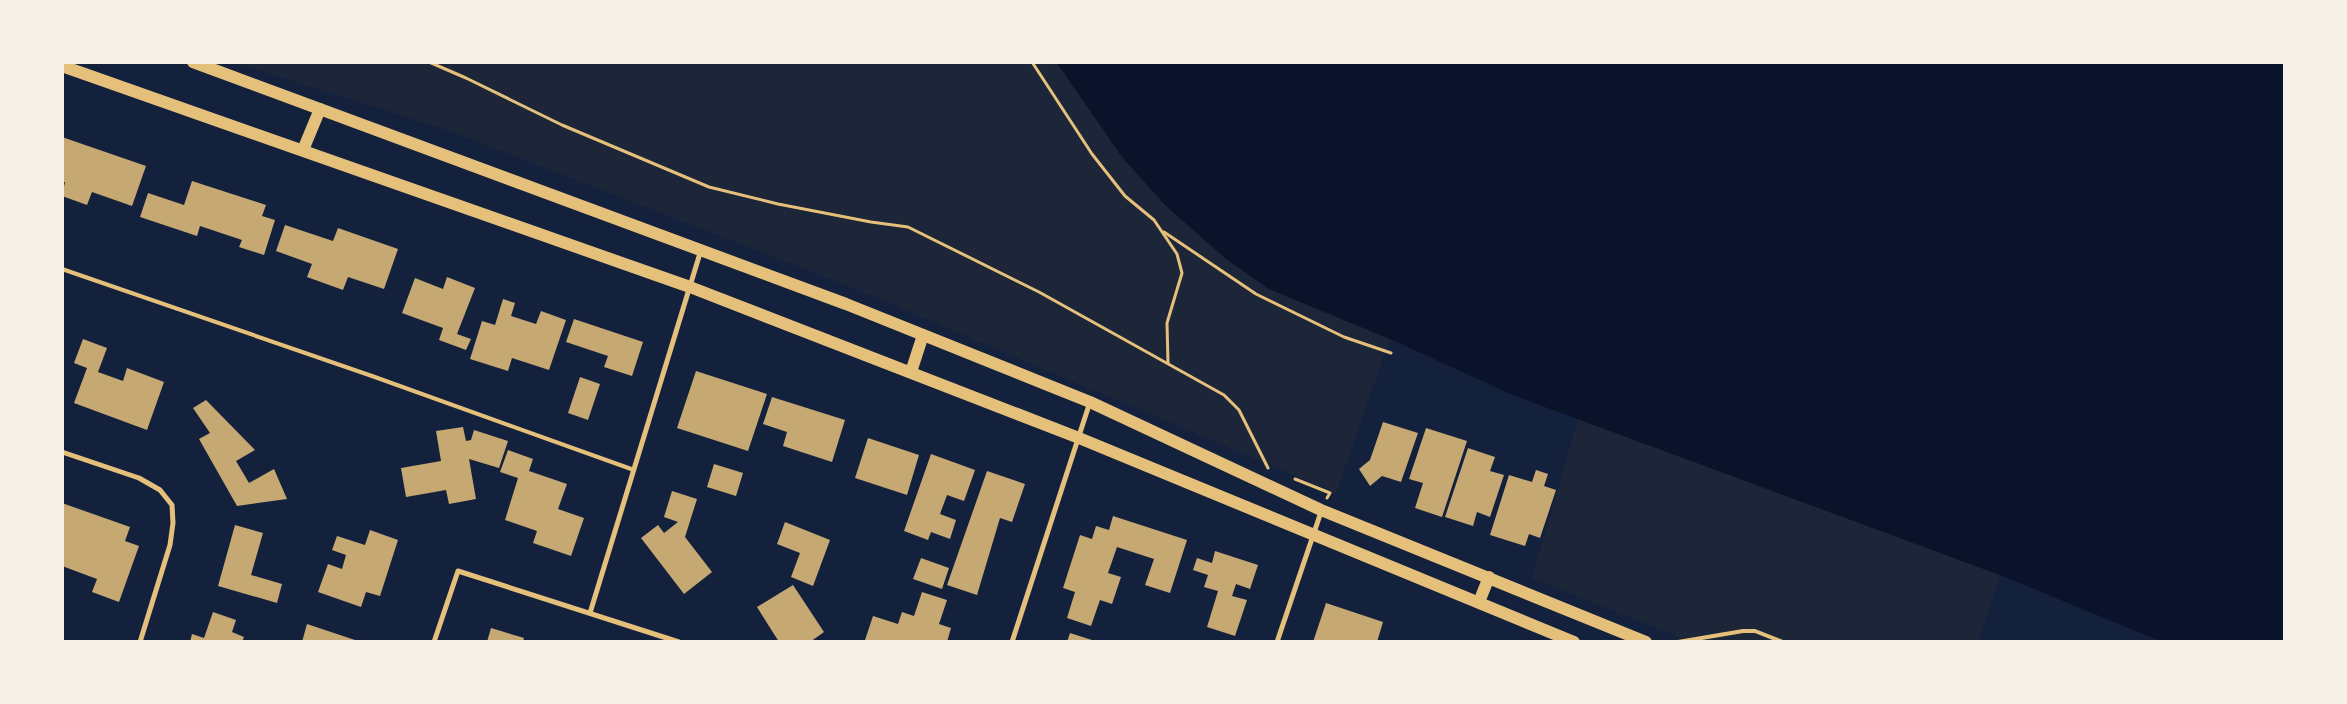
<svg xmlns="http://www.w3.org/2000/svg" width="2347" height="704" font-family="Roboto,sans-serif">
	<rect width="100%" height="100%" fill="#14213d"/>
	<g fill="#1d2539">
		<path d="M237,63H1057L1122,157L1165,205L1226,259L1269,289L1390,339L1336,493L846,285L453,132Z"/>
		<path d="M1578,419L2000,575L1978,642L1689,641L1532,578Z"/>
	</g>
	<path fill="#0b132b" d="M1057,63H2284V641H2160L2000,575L1515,396L1390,339L1269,289L1226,259L1165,205L1122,157Z"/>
	<g fill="#c6a872">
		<path d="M62,137L146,166L132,206L92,192L87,205L62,196L65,182H62Z"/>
		<path d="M192,181L266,205L262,216L275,220L264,255L239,247L242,240L200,226L197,236L140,217L148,193L184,205Z"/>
		<path d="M285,225L333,241L338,228L398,249L384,289L348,277L343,290L307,277L312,264L276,251Z"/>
		<path d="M447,277L475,288L457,334L471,339L466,350L439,340L443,328L402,313L415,278L443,289Z"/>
		<path d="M503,299L515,303L511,316L536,324L541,311L566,320L549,370L512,358L508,371L470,359L482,321L495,325Z"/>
		<path d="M574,319L643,342L632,376L604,367L608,356L566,342Z"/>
		<path d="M83,339L107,348L98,372L123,381L127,368L164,382L147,430L74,403L87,368L74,363Z"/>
		<path d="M696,371L767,394L748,451L677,428Z"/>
		<path d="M580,377L600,384L588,420L568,413Z"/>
		<path d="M772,397L845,420L832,462L783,446L787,432L763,424Z"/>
		<path d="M206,400L255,450L236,461L249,483L274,469L287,499L237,506L199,439L210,433L193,408Z"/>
		<path d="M1383,422L1418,433L1401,482L1382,476L1370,486L1359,469L1370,460Z"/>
		<path d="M463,427L466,441L471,440L474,430L508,441L499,468L469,459L476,499L449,504L446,490L406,497L401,468L441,461L436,431Z"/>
		<path d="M1426,428L1467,441L1442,517L1415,508L1423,483L1409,479Z"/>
		<path d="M868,438L919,455L907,495L855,478Z"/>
		<path d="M1468,448L1495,457L1490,471L1504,475L1490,517L1477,512L1473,526L1445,517Z"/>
		<path d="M508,450L533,459L529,471L567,484L558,509L584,518L571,556L533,543L537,531L505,520L518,478L500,472Z"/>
		<path d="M931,454L975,470L964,501L947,495L940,514L956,520L950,539L931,532L928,540L904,531Z"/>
		<path d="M714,464L743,473L736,496L707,487Z"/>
		<path d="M1536,470L1548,474L1544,486L1556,490L1540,538L1529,534L1525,546L1490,535L1509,475L1532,482Z"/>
		<path d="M987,471L1025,484L1012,522L1000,518L977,595L947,585Z"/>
		<path d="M672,491L697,499L685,537L712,572L684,594L641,538L658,525L664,533L678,522L664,517Z"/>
		<path d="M62,503L130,527L125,541L139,546L119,602L92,592L97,579L62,566Z"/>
		<path d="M1113,516L1187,540L1170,593L1145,585L1154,559L1117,547L1108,573L1121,577L1112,604L1100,600L1091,626L1067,618L1075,592L1063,588L1080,535L1092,539L1096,526L1109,530Z"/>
		<path d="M785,522L830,540L813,586L791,577L800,553L777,544Z"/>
		<path d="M235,525L263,533L251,575L282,584L277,603L218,586Z"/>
		<path d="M370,530L398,540L380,596L366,592L361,607L318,592L328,564L342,569L346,555L332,550L337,536L365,545Z"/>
		<path d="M1215,551L1258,565L1250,589L1236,584L1232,596L1247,600L1235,636L1207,627L1218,591L1204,587L1208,575L1193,570L1197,558L1212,563Z"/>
		<path d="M921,558L949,568L942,589L913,579Z"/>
		<path d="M793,585L824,632L810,642H779L757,607Z"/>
		<path d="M922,592L947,600L939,624L951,628L947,642L865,640L873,616L898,624L902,612L914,616Z"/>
		<path d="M1326,603L1383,622L1377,642H1313Z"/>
		<path d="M213,612L236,620L232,632L244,637L242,642H190L192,634L204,638Z"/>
		<path d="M307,624L358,641V642H302Z"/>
		<path d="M491,628L524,638L523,642H487Z"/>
		<path d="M1070,633L1095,641L1094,642H1067Z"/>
	</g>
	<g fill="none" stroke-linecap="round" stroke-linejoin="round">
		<g stroke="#e5c07b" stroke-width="3">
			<path d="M429,62L466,78L562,125L709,187L778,204L871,222L908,227L1039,292L1224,395L1239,410L1268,468"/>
			<path d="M1032,62L1092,154L1125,196L1154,220L1177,254L1182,273L1167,323L1168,363"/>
			<path d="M1164,232L1256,294L1344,337L1391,353"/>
			<path d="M1295,479L1330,493L1327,498"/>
		</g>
		<g stroke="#e5c07b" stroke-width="4">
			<path d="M62,269L372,376L634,470"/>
			<path d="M1678,642L1743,631H1755L1783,642"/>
		</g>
		<g stroke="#e5c07b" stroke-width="5">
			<path d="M62,452L139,478L160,490L172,505L173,523L170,545L140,642"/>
			<path d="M590,613L701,250"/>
			<path d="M434,642L458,571L679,642"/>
			<path d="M1012,642L1090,402"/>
			<path d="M1277,642L1321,512"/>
		</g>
		<g stroke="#e5c07b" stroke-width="12">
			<path d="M193,62L846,304L1090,402L1321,510L1646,642"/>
			<path d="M62,66L690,287L1079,438L1574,642"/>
			<path d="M303,150L320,109"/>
			<path d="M911,372L923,335"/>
			<path d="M1479,602L1489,577"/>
		</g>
	</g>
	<rect width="2347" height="704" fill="none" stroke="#f6f1e7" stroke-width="128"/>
</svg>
